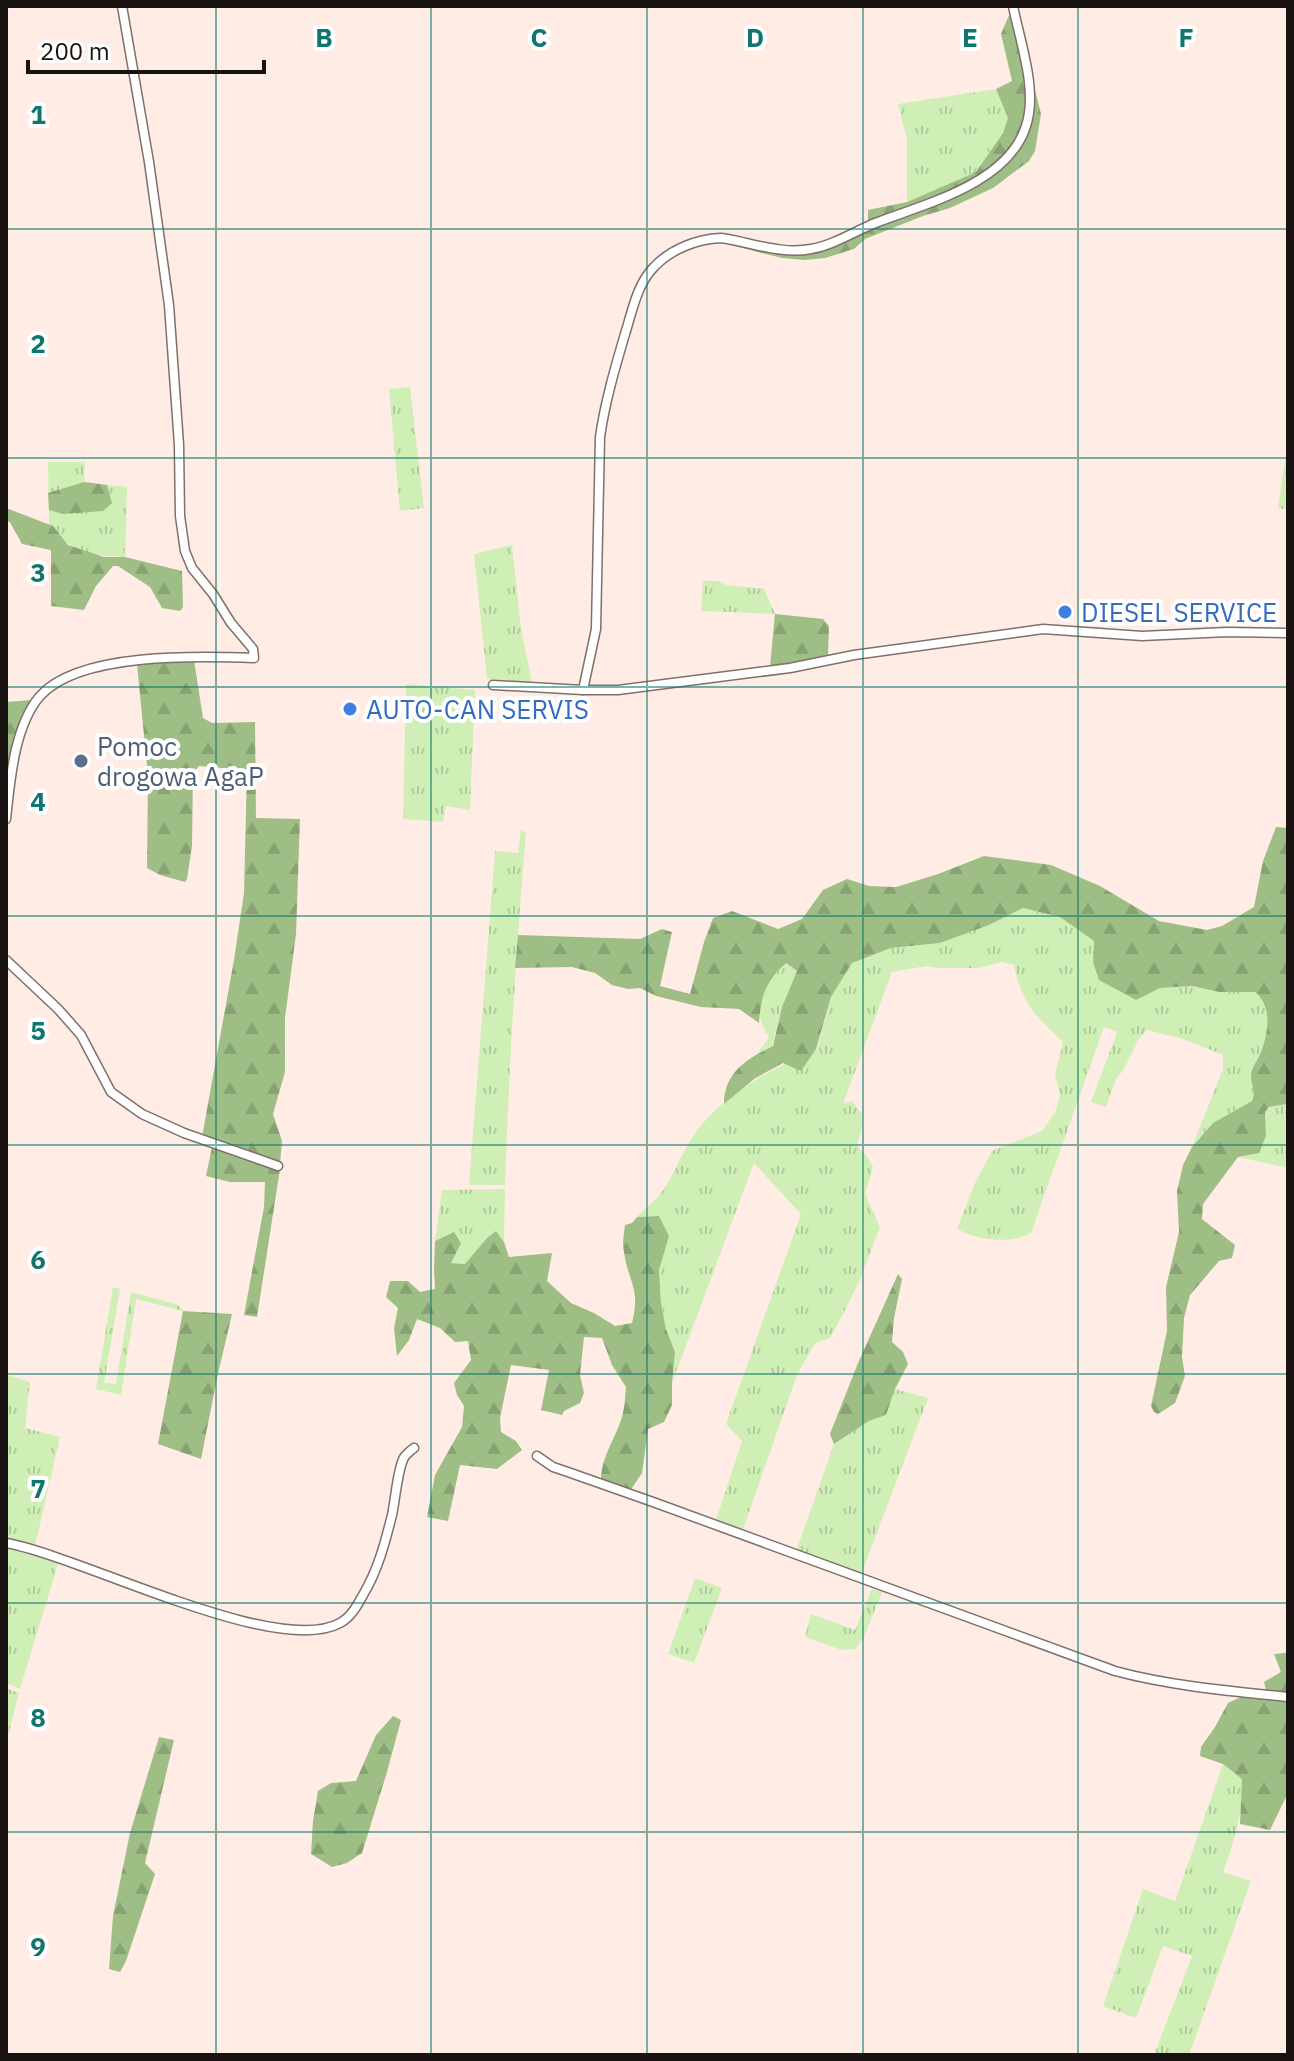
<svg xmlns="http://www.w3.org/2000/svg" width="1294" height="2061" font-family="'IBM Plex Sans',sans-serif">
	<defs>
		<pattern id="grass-tufts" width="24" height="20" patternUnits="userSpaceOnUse" patternTransform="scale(2)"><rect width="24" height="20" fill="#cfefb7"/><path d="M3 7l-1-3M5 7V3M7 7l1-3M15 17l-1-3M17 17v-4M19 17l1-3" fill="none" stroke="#b1cc9c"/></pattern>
		<pattern id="forest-firs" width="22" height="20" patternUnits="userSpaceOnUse" patternTransform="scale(2)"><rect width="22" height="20" fill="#9ebe86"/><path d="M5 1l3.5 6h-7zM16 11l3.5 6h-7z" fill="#87a273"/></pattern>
	</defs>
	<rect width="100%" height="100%" fill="#ffede5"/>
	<g fill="url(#grass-tufts)">
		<path d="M996,89L1009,118L1003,133L976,172L907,202V139L898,104Z"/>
		<path d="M410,387L424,508L400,511L389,389Z"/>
		<path d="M1288,441V510L1278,508Z"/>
		<path d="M48,462H85L84,482L127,487L125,557C109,557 80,554 67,543C60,537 57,529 49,524Z"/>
		<path d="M512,545L521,628L532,683L487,679L474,554Z"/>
		<path d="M703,581H718L726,585L764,589L775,614L701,611Z"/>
		<path d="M406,684L475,690L470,810L446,806L443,822L403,819Z"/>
		<path d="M521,830L526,833C516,950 509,1067 505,1185H469L495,851L518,853Z"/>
		<path d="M1023,908L1060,917L1094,941L1093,962L1160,988L1192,986L1219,992H1255C1273,1007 1268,1033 1261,1052C1259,1058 1254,1064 1252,1070C1249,1080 1256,1090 1252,1101L1213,1123L1192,1147L1223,1069V1055L1183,1039L1147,1030L1140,1037L1124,1069L1116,1079L1106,1107L1091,1102L1117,1032L1104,1027L1031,1233C1008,1244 980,1241 957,1229L975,1183L992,1151L1042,1131L1056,1111L1060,1094L1055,1075L1063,1042C1035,1015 1022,1004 1014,965L1001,962L979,968H938L926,966L892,972L843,1104L852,1101L862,1114V1127L857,1146L867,1156L873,1167L865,1194L880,1227L859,1282L842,1316L830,1338L815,1343L797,1375L742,1532L715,1523L742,1441L726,1424L801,1214L754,1163L672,1383L675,1352L666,1329L661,1303L659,1269L669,1236L659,1216L637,1217C646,1207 660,1197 666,1186C679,1164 687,1141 704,1122C734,1088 776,1067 817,1049L831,997L852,963L891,948L940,943L989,925Z"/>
		<path d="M785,963L797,971L782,1007L772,1046L758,1053L769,1037C749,1008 763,986 785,963Z"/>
		<path d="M1288,1104V1168L1238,1157L1259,1153L1266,1136L1265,1112L1270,1107Z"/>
		<path d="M505,1189L504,1242L496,1231L487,1238L465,1264L451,1263L454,1233L435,1241L442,1190Z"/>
		<path d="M113,1287L120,1289L104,1383L116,1384L131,1292L179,1305L183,1311L136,1299L121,1395L96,1389Z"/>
		<path d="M6,1375L30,1382L25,1428L60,1437L35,1546L6,1540Z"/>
		<path d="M895,1389L928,1398L861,1575L796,1551L834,1444L869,1421L886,1415Z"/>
		<path d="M7,1547L31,1553L58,1564L20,1689L6,1683Z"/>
		<path d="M695,1578L722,1588L694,1663L668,1654Z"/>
		<path d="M872,1589L882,1592L864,1637L856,1649L842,1650L805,1637L811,1614L855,1630Z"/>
		<path d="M6,1688L19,1693L6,1744Z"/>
		<path d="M1223,1764L1242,1779C1243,1815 1235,1839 1223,1872L1251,1881L1189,2055H1154L1192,1956L1163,1946L1136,2018L1103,2006L1143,1889L1175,1901Z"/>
	</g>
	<g fill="url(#forest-firs)">
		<path d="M1010,13C1016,40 1031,84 1026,110C1016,177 923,204 868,222V210L907,202L976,172L1003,133L1008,118L996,89L1012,81L1001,34Z"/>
		<path d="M1032,78L1041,114L1035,151L1029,161L993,188L950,208L923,216L865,239L854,249L825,258L805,260L782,258L719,242L801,255L825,249L883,224L917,213L967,190L1022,142Z"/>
		<path d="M84,482L107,485L112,503L103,511L63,514L49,510L48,493Z"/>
		<path d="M6,508L53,526L68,545L104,557H125L182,571L183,607L180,611L162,608L150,587L118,566H113L96,586L84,610L51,606V550L22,544L10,522L6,521Z"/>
		<path d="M775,614L823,619L829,626L828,655L770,667Z"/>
		<path d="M194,660L203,718L212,723L255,722L256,818L300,819L296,934L285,1018V1072L273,1114L282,1141L280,1164L202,1137L234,960L244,893L247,770L199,766L193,773L192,846L187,879L185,882L160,875L147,868L148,776L137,664Z"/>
		<path d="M32,700C19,729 9,756 6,788V702Z"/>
		<path d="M1276,827L1288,828V1104L1269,1107L1265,1112L1266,1136L1259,1153L1238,1157L1203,1204L1202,1219L1235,1245L1232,1258L1219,1261L1190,1295L1184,1318L1182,1357L1185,1376L1175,1403L1158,1414L1154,1412L1151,1406L1167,1331L1166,1287L1179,1232L1177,1191L1183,1165L1192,1147L1213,1123L1252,1101C1257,1090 1248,1080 1252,1070C1254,1064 1259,1058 1261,1052C1268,1033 1273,1007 1255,992H1219L1192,986L1160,988L1136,1000L1099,980L1093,962L1094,941L1060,917L1023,908L989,925L940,943L891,948L852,963L831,997L816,1049L801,1071L783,1063L754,1079L724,1104C724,1073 746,1059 773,1046L782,1007L797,971L786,963C765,982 761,996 759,1023L739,1009L701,1007L656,996L640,988L628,989L612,985L595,973L572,967L515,968L518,935L640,939L662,929L672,932L660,986L690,994L704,942L713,918L732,911L778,929L802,919L823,890L847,879L869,886L896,887L938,874L984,856L1051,865L1100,886L1159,921L1207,930L1222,926L1254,907L1263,861Z"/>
		<path d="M212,1147L265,1167L280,1169L257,1317L244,1315L264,1207L265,1182H230L206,1176Z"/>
		<path d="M659,1216L669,1236L659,1270L661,1303L666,1329L675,1352L672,1383V1405L664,1422L648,1429L642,1473L630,1491L601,1480C601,1456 617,1437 623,1413C625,1405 625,1396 626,1387L612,1365L602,1338L584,1337L580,1375L584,1393L580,1403L564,1411L562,1415L541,1410L549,1370L511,1365L500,1418L501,1432L516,1441L522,1450L497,1469L460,1465L448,1521L427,1517L435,1475L462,1427L464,1406L457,1395L454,1383L471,1360L468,1341L455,1342L440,1328L417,1319L409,1340L397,1356L394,1328L398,1308L386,1297L390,1281H408L420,1292L435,1289L434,1268L435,1241L454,1232L461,1243L451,1263L465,1264L487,1238L496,1231L504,1242L509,1257L552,1253L547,1281L571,1303L594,1313L615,1326L632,1323C641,1288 628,1282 624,1252C622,1243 624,1233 625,1225L632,1223L637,1217Z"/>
		<path d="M898,1274L902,1279L894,1318L892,1342L903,1352L908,1364L895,1389L886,1415L869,1421L834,1444L830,1434L858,1363Z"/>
		<path d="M183,1311L232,1314L217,1378L201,1459L158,1444Z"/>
		<path d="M1288,1653V1694L1266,1690L1264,1682L1281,1672L1274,1654Z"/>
		<path d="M1243,1696L1288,1701V1793L1270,1830L1240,1824L1242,1779L1223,1764L1200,1756L1201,1747L1215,1727L1228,1703Z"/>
		<path d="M393,1716L401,1720L387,1772L362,1853L347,1863L332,1867L311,1854L313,1821L318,1791L331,1783L356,1781L376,1735Z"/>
		<path d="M159,1737L174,1740L145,1863L155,1874L126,1961L120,1972L109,1969L113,1916L130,1833Z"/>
	</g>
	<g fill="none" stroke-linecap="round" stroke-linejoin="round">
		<defs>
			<g id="minor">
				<path d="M493,685L583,690H618L790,668L854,655L1043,629L1142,636L1227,632L1288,633"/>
				<path d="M583,690L596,629L600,437C605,402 615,368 625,334C632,312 637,284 654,267C671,249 697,239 721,238C750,242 782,255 811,249C835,245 856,230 878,222C928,203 1008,183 1026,126C1038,90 1020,42 1013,6"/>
				<path d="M6,819C10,782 14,726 40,696C79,652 199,656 254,658L253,649L231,623L213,594L192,568L185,551L180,516L179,445L169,305L149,162L122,6"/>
				<path d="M6,960L58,1009L81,1035L111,1092L142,1114L184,1133L278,1166"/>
				<path d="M537,1456L553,1467L565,1471L653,1502L1115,1671C1171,1686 1230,1691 1288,1697"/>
				<path d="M6,1543C81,1556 276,1658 340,1623C351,1617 357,1606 363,1595C378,1570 385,1543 392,1515C395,1502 398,1465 405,1456C408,1453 411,1450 414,1448"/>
			</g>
		</defs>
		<use href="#minor" stroke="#7f7069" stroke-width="11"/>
		<use href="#minor" stroke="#fff" stroke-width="8"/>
	</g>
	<path fill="none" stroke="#0f766e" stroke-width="2" stroke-opacity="0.55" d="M216,6V2055M431,6V2055M647,6V2055M863,6V2055M1078,6V2055M6,229H1288M6,458H1288M6,687H1288M6,916H1288M6,1145H1288M6,1374H1288M6,1603H1288M6,1832H1288"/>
	<g fill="#3f7fe0" stroke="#fff" stroke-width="3">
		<circle cx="1065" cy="612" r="8"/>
		<circle cx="350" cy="709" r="8"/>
	</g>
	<circle fill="#5c6f8a" stroke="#fff" stroke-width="3" cx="81" cy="761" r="8"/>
	<g text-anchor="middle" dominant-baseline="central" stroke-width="8" stroke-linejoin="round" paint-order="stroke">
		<g font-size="26" fill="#366cbe" stroke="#fff" text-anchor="start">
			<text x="1081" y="612">DIESEL SERVICE</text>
			<text x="366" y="709">AUTO-CAN SERVIS</text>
		</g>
		<g font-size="26" fill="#4e5e75" stroke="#fff" text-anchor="start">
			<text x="97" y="746">Pomoc<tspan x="97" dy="30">drogowa AgaP</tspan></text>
		</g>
	</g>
	<g font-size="26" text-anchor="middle" font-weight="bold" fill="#0f766e" stroke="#fff" stroke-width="8" stroke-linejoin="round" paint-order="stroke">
		<text x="324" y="47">B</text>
		<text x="539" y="47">C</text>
		<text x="755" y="47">D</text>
		<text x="970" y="47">E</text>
		<text x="1186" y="47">F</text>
		<text x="38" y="124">1</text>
		<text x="38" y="353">2</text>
		<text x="38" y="582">3</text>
		<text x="38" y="811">4</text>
		<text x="38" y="1040">5</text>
		<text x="38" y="1269">6</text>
		<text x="38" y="1498">7</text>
		<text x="38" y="1727">8</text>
		<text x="38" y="1956">9</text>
	</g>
	<rect width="1294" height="2061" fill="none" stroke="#181310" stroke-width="16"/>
	<path d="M28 60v12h236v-12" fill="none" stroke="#181310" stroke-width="4"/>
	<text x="40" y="60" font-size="24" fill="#181310" stroke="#ffffff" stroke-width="6" paint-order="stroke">200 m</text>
</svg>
